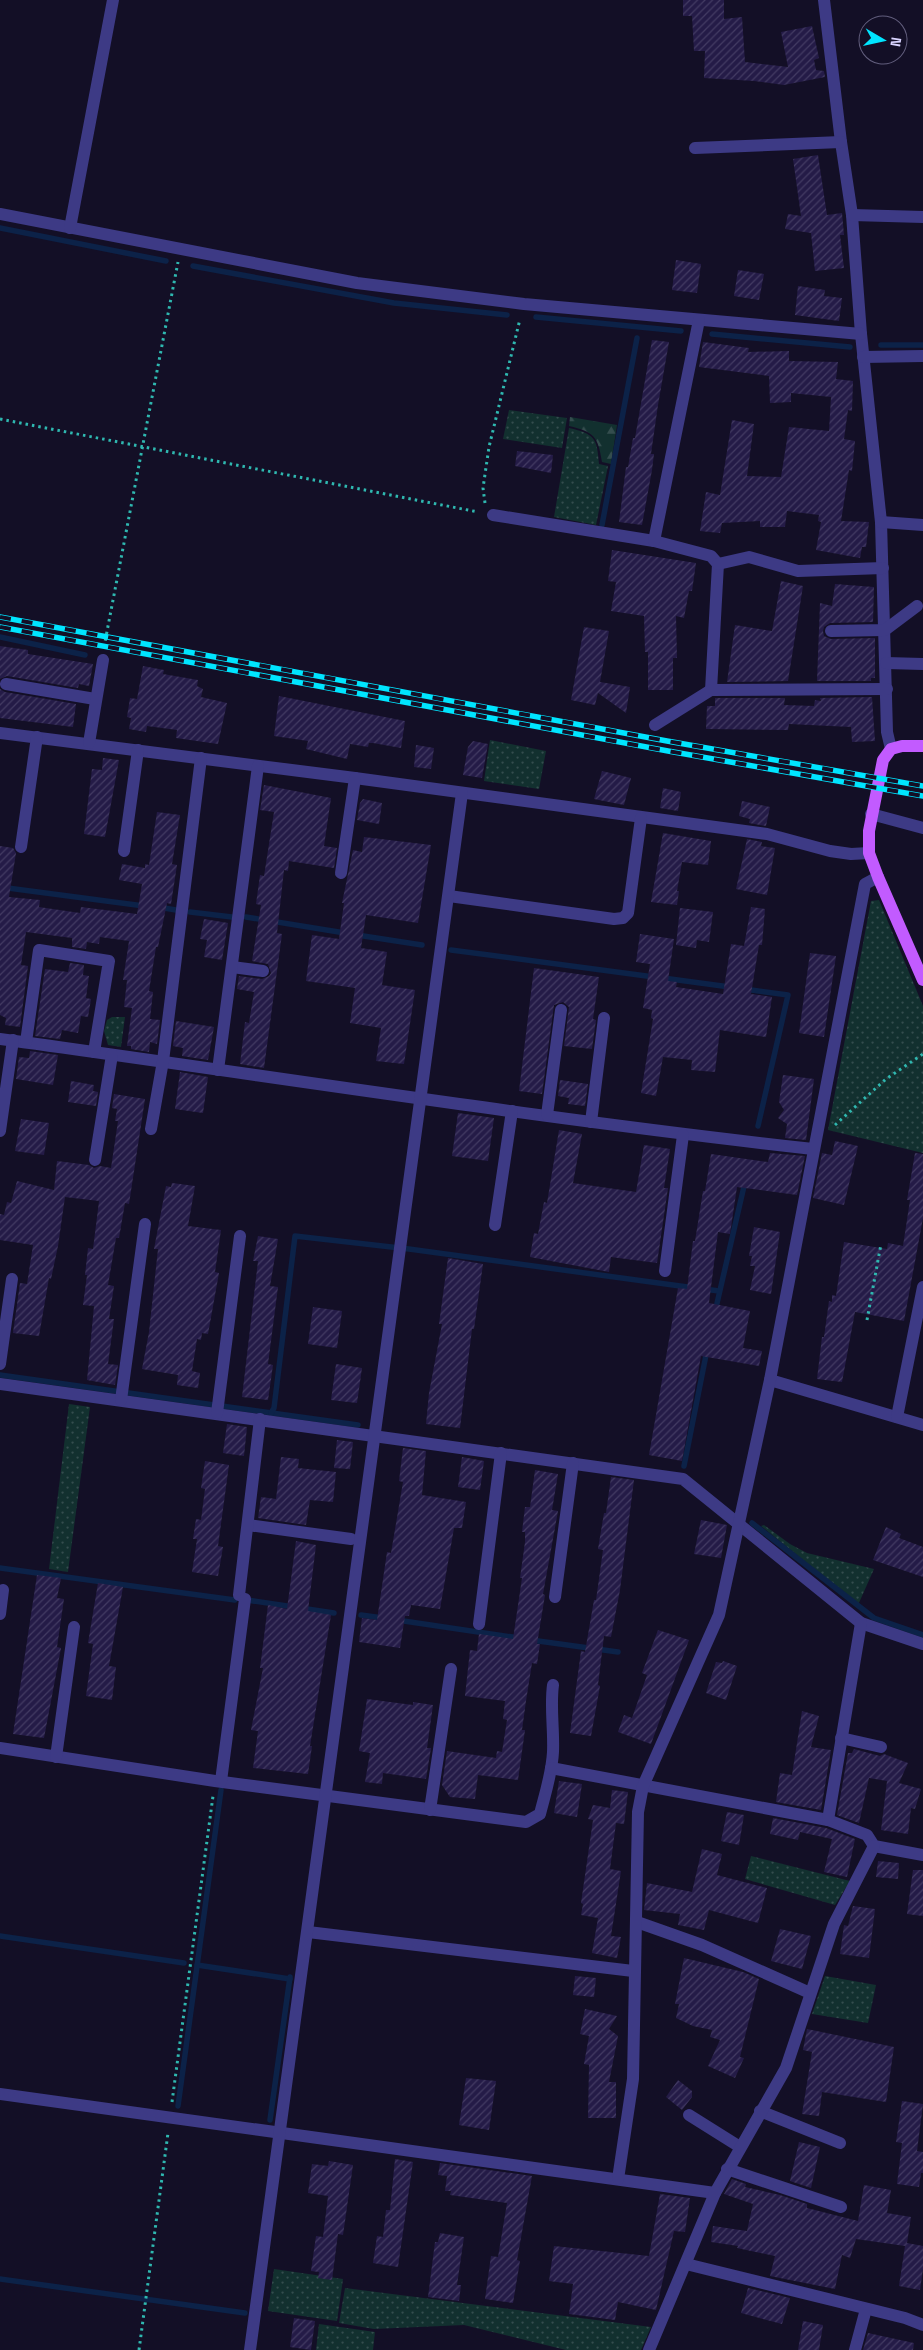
<svg xmlns="http://www.w3.org/2000/svg" width="923" height="2350" font-family="'Space Grotesk',sans-serif">
	<defs>
		<pattern id="grass-dots" width="8" height="8" patternUnits="userSpaceOnUse" patternTransform="scale(1.25)"><rect width="8" height="8" fill="#12302f"/><path d="M2 2h.1M6 6h.1" fill="none" stroke="#344d4e" stroke-width="1.8" stroke-linecap="round"/></pattern>
		<pattern id="forest-firs" width="22" height="20" patternUnits="userSpaceOnUse" patternTransform="scale(1.25)"><rect width="22" height="20" fill="#12302f"/><path d="M5 1l3.5 6h-7zM16 11l3.5 6h-7z" fill="#344d4e"/></pattern>
		<pattern id="building-hatch" width="6" height="6" patternUnits="userSpaceOnUse" patternTransform="scale(1.25)"><rect width="6" height="6" fill="#241b47"/><path d="M-1 1l2-2M0 6l6-6M5 7l2-2" fill="none" stroke="#433b63"/></pattern>
	</defs>
	<rect width="100%" height="100%" fill="#130f26"/>
	<g fill="url(#grass-dots)">
		<path d="M509,410L567,418L562,448L503,439Z"/>
		<path d="M569,428C595,434 597,438 599,464L608,466L596,525L554,517Z"/>
		<path d="M490,740L546,751L539,789L484,781Z"/>
		<path d="M879,900L923,1006V1153L828,1130L871,901Z"/>
		<path d="M112,1017H125L121,1047L108,1045L104,1031L107,1020Z"/>
		<path d="M69,1404L90,1407L68,1572L49,1569Z"/>
		<path d="M764,1525L790,1544L807,1553L874,1569L858,1605L761,1526Z"/>
		<path d="M751,1856L850,1881L835,1905L745,1879Z"/>
		<path d="M825,1976L876,1985L868,2023L812,2014Z"/>
		<path d="M274,2269L343,2279L337,2321L268,2311Z"/>
		<path d="M345,2288L651,2327L641,2350H566L464,2325L374,2329L339,2323Z"/>
		<path d="M319,2324L375,2332L373,2350H316Z"/>
	</g>
	<path fill="url(#forest-firs)" d="M570,417L617,425L611,464L602,462C598,436 594,432 569,426Z"/>
	<g fill="none" stroke-linecap="round" stroke-linejoin="round">
		<g stroke="#0c2248" stroke-width="5.5">
			<path d="M0,228L166,261"/>
			<path d="M193,266L394,303L507,315"/>
			<path d="M536,317L681,331"/>
			<path d="M712,334L850,347"/>
			<path d="M881,345H923"/>
			<path d="M602,525L637,338"/>
			<path d="M0,637L85,655"/>
			<path d="M0,887L144,906"/>
			<path d="M158,907L176,910"/>
			<path d="M190,912L232,917"/>
			<path d="M246,917L345,933"/>
			<path d="M357,935L422,945"/>
			<path d="M451,950L654,977"/>
			<path d="M663,978L730,987"/>
			<path d="M744,989L788,995L758,1126"/>
			<path d="M704,1289L719,1291"/>
			<path d="M715,1312L745,1182"/>
			<path d="M0,1375L358,1425"/>
			<path d="M271,1413L274,1408L295,1236L409,1249L695,1288"/>
			<path d="M684,1466L707,1350"/>
			<path d="M752,1523L874,1618L923,1635"/>
			<path d="M0,1568L235,1600"/>
			<path d="M247,1600L334,1613"/>
			<path d="M361,1615L383,1618"/>
			<path d="M397,1620L519,1638"/>
			<path d="M531,1640L618,1652"/>
			<path d="M0,1936L184,1963"/>
			<path d="M197,1965L290,1979"/>
			<path d="M178,2106L221,1790"/>
			<path d="M270,2120L290,1977"/>
			<path d="M0,2279L245,2313"/>
		</g>
	</g>
	<g fill="url(#building-hatch)">
		<path d="M683,0H724V19L742,17L745,62L788,67L781,32L812,26L819,58L814,60L816,70L824,71L825,77L784,85L754,81L704,78L705,51H694L692,16H683Z"/>
		<path d="M818,155L827,215L842,213L844,235H840L844,268L815,271L811,233L785,229L788,214L801,216L793,159Z"/>
		<path d="M676,260L701,264L697,293L672,290Z"/>
		<path d="M738,270L764,274L759,300L734,296Z"/>
		<path d="M798,286L825,290L824,296L842,298L839,321L795,315Z"/>
		<path d="M652,340L669,342L658,405L651,454H654L652,470L642,525L619,522L626,467H628L633,438H635Z"/>
		<path d="M703,342L749,348L748,352L789,351V361L838,362L836,379L853,381L852,411L848,410L844,439L855,441L852,471L849,470L841,521L869,522L866,547H862L860,558L816,550L821,522L818,521L819,515L787,511L785,527H760V521L722,523L720,533L700,531L706,492L720,495L732,420L754,424L747,476L781,477L789,427L829,431L831,397L791,393V402L770,403L769,376L699,367Z"/>
		<path d="M517,451L553,455L551,473L515,466Z"/>
		<path d="M612,550L696,563L692,591H689L684,618L676,616L677,658H673V690H648V652H645L644,616L611,611L616,582L608,581Z"/>
		<path d="M781,581L803,586L788,681L727,682L735,625L772,631Z"/>
		<path d="M835,584L874,587L873,622L830,623L824,627L823,631L824,636L831,639L875,638V678H871V681H817L820,603L832,606Z"/>
		<path d="M584,627L609,631L600,682L630,687L626,713L598,693L595,705L571,700Z"/>
		<path d="M0,646L28,650V654L93,664L89,686L79,684L78,688L7,676L0,679Z"/>
		<path d="M143,666L164,670L163,674L198,680L197,686L203,689L201,697L227,703L218,744L176,738L177,730L147,726L146,732L129,729L131,718L127,717L130,698L137,699Z"/>
		<path d="M0,689L5,692L76,704L73,727L0,718Z"/>
		<path d="M279,696L405,721L401,748L373,743H369L368,747L350,744L347,759L306,749L308,741L274,736Z"/>
		<path d="M872,697L875,741L852,742L851,727L789,724L788,730L706,729L707,706H715V698H785L784,705L814,706L815,700L821,701L820,698Z"/>
		<path d="M473,741L488,744L482,778L463,775L468,747Z"/>
		<path d="M416,745L434,748L431,769L414,767Z"/>
		<path d="M103,758L119,760L105,837L84,834L92,769L102,770Z"/>
		<path d="M602,771L631,778L624,805L594,799Z"/>
		<path d="M264,785L331,798L324,846L337,848L334,868L289,861L288,871L284,870L277,933L282,934L264,1068L240,1064L245,1022L249,1023L254,992L237,989L239,976L262,979L269,976L271,973L268,964L252,961L261,905L256,904L260,875L264,876L274,812L260,810Z"/>
		<path d="M663,788L681,792L678,811L660,808Z"/>
		<path d="M363,799L382,803L379,824L357,820L360,803Z"/>
		<path d="M742,801L770,807L766,826L749,823L750,819L739,816Z"/>
		<path d="M157,812L180,815L172,864L177,865L171,904L167,903L158,947H156L149,991L153,992L150,1019L160,1020L157,1044L150,1042L149,1052L131,1049V1046H127L132,1008L124,1007L127,980H123L129,941L100,937L99,944L87,942L86,949L72,947V938L26,932L21,965L28,966L20,1027L5,1025L6,1018L0,1015V846L13,848L16,853L9,897L40,900L39,907L80,913L81,907L137,914L142,884L119,880L122,864L145,868V864L149,865Z"/>
		<path d="M663,833L711,841L708,865L682,862L677,891H679L677,905L651,902Z"/>
		<path d="M364,837L431,845L418,923L366,915L361,948L387,952L382,985L415,990L404,1064L376,1061L381,1028L350,1023L355,988L306,981L312,935L339,939L344,903H342L353,850L362,852Z"/>
		<path d="M747,839L762,842L761,846L775,848L767,895L736,889Z"/>
		<path d="M751,907L765,909L762,945H759L751,994L772,997L766,1037L720,1030L715,1072L691,1070L692,1060L663,1057L656,1096L641,1093L653,1019L651,1018L652,1010L643,1008L650,964L636,962L640,934L674,939L668,981L677,982L676,987L723,994L731,944L744,946Z"/>
		<path d="M680,908L713,912L709,942L697,940L696,948L676,945Z"/>
		<path d="M204,919L228,923L222,960L204,957L207,940L200,939Z"/>
		<path d="M810,953L836,956L824,1037L799,1033Z"/>
		<path d="M70,963L84,965L83,975L89,976L86,998L91,999L88,1017L81,1016L78,1033L62,1030L60,1039L35,1036L45,969L68,972Z"/>
		<path d="M534,968L599,977L593,1019L596,1020L592,1049L564,1046L569,1007L563,1002L554,1005L542,1094L519,1091Z"/>
		<path d="M176,1021L214,1027L208,1060L182,1056L183,1048L173,1046Z"/>
		<path d="M30,1051L58,1055L53,1085L16,1079L19,1057L29,1058Z"/>
		<path d="M180,1072L208,1077L203,1113L175,1109Z"/>
		<path d="M783,1075L814,1079L806,1140L785,1138L787,1124L778,1118L784,1110L779,1102Z"/>
		<path d="M560,1080L588,1084L585,1106L568,1104L569,1098L558,1096Z"/>
		<path d="M71,1081L94,1085L93,1091L98,1092L96,1106L68,1102Z"/>
		<path d="M114,1094L145,1099L129,1204L125,1203L119,1238H116L108,1285L114,1286L109,1319H114L108,1364L118,1365L115,1385L87,1380L94,1306L83,1305L87,1275H85L88,1248L93,1249L99,1201L65,1197L58,1246L51,1279L49,1278L39,1336L13,1333L20,1283L27,1284L33,1245L0,1240V1214L4,1215L7,1202L11,1203L17,1181L54,1190L57,1161L89,1165L94,1168L100,1166L111,1168L118,1121H115L117,1109L112,1108Z"/>
		<path d="M458,1113L494,1118L488,1161L452,1156Z"/>
		<path d="M21,1119L49,1123L44,1155L15,1151Z"/>
		<path d="M559,1130L582,1134L573,1183L636,1192L644,1145L670,1149L664,1188H668L657,1263L611,1257L609,1272L530,1257L534,1233L538,1234L544,1202L547,1203Z"/>
		<path d="M835,1141L858,1146L844,1205L813,1198L822,1153L832,1155Z"/>
		<path d="M770,1153L805,1156L797,1195L737,1187L730,1234L718,1232L709,1303L750,1311L743,1348L762,1351L759,1366L701,1356L682,1461L649,1455L678,1288L687,1289L693,1241H695L703,1191H705L711,1154L768,1162Z"/>
		<path d="M915,1153L923,1154V1218L904,1321L855,1312L842,1382L817,1379L822,1337H824L829,1301L832,1302V1295L836,1296L844,1242L887,1249L888,1243L903,1246L910,1200H907Z"/>
		<path d="M172,1183L195,1186L188,1226L221,1230L215,1272L219,1273L208,1334L202,1333L201,1340L197,1339L192,1371L200,1373L198,1388L177,1385L178,1375L142,1369L149,1332L158,1249H154L166,1186L171,1187Z"/>
		<path d="M754,1227L780,1232L771,1294L750,1290L755,1266H750L752,1256H749Z"/>
		<path d="M258,1236L278,1239L270,1286L278,1287L268,1364L273,1365L268,1400L242,1397L258,1261H253Z"/>
		<path d="M448,1258L483,1264L474,1329H472L460,1428L426,1424L429,1393L442,1324H439Z"/>
		<path d="M313,1307L342,1311L337,1348L308,1344Z"/>
		<path d="M336,1364L362,1368L357,1403L331,1400Z"/>
		<path d="M227,1424L247,1427L244,1456L223,1453Z"/>
		<path d="M337,1440L353,1442L350,1469L334,1468Z"/>
		<path d="M403,1448L426,1451L422,1495L466,1502L462,1528H454L440,1609L411,1605L409,1616H405L400,1648L359,1642L362,1618L377,1620L387,1552L391,1553L403,1482L399,1481Z"/>
		<path d="M281,1457L299,1459L298,1468L336,1472L333,1502L310,1500L306,1525L258,1518L261,1497L276,1499Z"/>
		<path d="M462,1457L484,1461L480,1490L458,1487Z"/>
		<path d="M205,1461L229,1465L218,1546L223,1547L218,1576L192,1572L197,1539H193L196,1519L201,1520L205,1489L201,1488Z"/>
		<path d="M535,1470L558,1474L552,1510L558,1511L543,1594L545,1595L537,1644H540L537,1664L532,1663L526,1701L522,1730H525L518,1780L478,1775L475,1799L450,1797L442,1785L447,1751L496,1758L497,1751L502,1752L507,1720L503,1719L505,1701L465,1696L470,1650L477,1651L479,1634L513,1639L522,1578H520L525,1542V1532H522L525,1507H530Z"/>
		<path d="M611,1477L634,1480L620,1590L611,1637L604,1636L598,1685L600,1686L591,1736L570,1733L581,1651L585,1652L594,1600H596L603,1550L598,1549L604,1513H606Z"/>
		<path d="M701,1520L727,1525L721,1558L694,1554Z"/>
		<path d="M886,1527L901,1534L899,1538L923,1547V1577L873,1560Z"/>
		<path d="M296,1541L316,1545L308,1611L331,1615L310,1746H312L308,1774L253,1768L258,1731L251,1730L263,1668H260L268,1605L287,1609Z"/>
		<path d="M37,1575L61,1578L57,1598L64,1599L57,1647L61,1648L44,1738L13,1734Z"/>
		<path d="M98,1583L123,1587L109,1666L116,1667L112,1700L86,1696L93,1644L88,1643Z"/>
		<path d="M658,1630L689,1640L651,1744L618,1732L624,1715L632,1718L647,1675L642,1673Z"/>
		<path d="M723,1661L737,1666L726,1700L706,1693L716,1662L722,1663Z"/>
		<path d="M367,1699L413,1705V1702L433,1705L427,1748H431L426,1779L383,1773L382,1784L365,1782L370,1753L359,1751Z"/>
		<path d="M802,1711L819,1716L811,1747L831,1750L821,1810L776,1802L780,1773L792,1775Z"/>
		<path d="M854,1749L880,1756L884,1754L908,1763L899,1783L921,1789L915,1809L911,1808L908,1834L881,1830L887,1781L869,1778L859,1823L837,1815L848,1753H852Z"/>
		<path d="M559,1781L582,1784L577,1817L554,1813Z"/>
		<path d="M612,1790L628,1792L624,1824L616,1823L610,1869L621,1871L611,1936L621,1937L617,1958L592,1953L598,1918L581,1915L583,1904L581,1903L593,1820L588,1819L593,1805L610,1808Z"/>
		<path d="M727,1812L744,1815L739,1845L721,1841Z"/>
		<path d="M773,1818L826,1828L855,1839L847,1877L824,1872L832,1839L800,1832L798,1840L770,1834Z"/>
		<path d="M702,1849L722,1854L717,1875L767,1888L758,1923L709,1910L704,1930L678,1925L680,1914L644,1910L647,1883L692,1892Z"/>
		<path d="M878,1861L899,1863L898,1879L876,1877Z"/>
		<path d="M913,1870H923V1916L907,1914Z"/>
		<path d="M853,1906L875,1909L869,1958L840,1954L844,1925L848,1926Z"/>
		<path d="M780,1929L811,1936L802,1969L771,1961Z"/>
		<path d="M684,1958L743,1972L759,1979L740,2057L744,2058L735,2078L708,2066L720,2040L710,2037L712,2030L693,2026L676,2018L679,2004H675Z"/>
		<path d="M575,1976L596,1978L594,1997L573,1995Z"/>
		<path d="M585,2009L617,2016L609,2029L618,2036L609,2082H616V2118H588L589,2065L584,2064L589,2036L580,2034Z"/>
		<path d="M807,2029L894,2047L886,2102L822,2092L819,2116L802,2114L812,2052L803,2050Z"/>
		<path d="M466,2078L496,2081L489,2130L459,2125Z"/>
		<path d="M678,2080L692,2091V2097L682,2110L666,2097Z"/>
		<path d="M902,2101L923,2104L917,2151L923,2152V2173H921L919,2187L897,2184L902,2143L896,2142Z"/>
		<path d="M799,2142L820,2147L811,2188L790,2181Z"/>
		<path d="M395,2159L413,2162L398,2267L373,2263L377,2236L383,2237L386,2210H390Z"/>
		<path d="M329,2161L353,2165L343,2235L338,2234L332,2280L318,2278L319,2272L311,2271L316,2236L323,2237L328,2196L308,2193L312,2164L328,2166Z"/>
		<path d="M440,2163L532,2176L517,2260L520,2261L513,2303L485,2299L491,2256L498,2257L507,2203L450,2195L451,2191H445L447,2176L438,2175Z"/>
		<path d="M732,2179L746,2184L745,2187L780,2195L807,2204V2208L858,2221L864,2185L891,2190L887,2213L911,2217L907,2243L923,2246V2269L920,2290L899,2286L905,2246L856,2239L850,2258L842,2255L835,2289L770,2276L775,2256L737,2248L738,2246L711,2242L713,2226L747,2231L753,2204L724,2194Z"/>
		<path d="M660,2194L690,2198L685,2232L674,2231L656,2310L618,2302L615,2320L569,2314L573,2284L549,2281L554,2246L649,2256Z"/>
		<path d="M440,2233L464,2237L457,2285H461L459,2301L428,2297L435,2242H438Z"/>
		<path d="M748,2288L790,2298L782,2324L741,2313Z"/>
		<path d="M294,2318L315,2321L311,2350L290,2347Z"/>
		<path d="M803,2321L823,2325L819,2350H798Z"/>
		<path d="M868,2333L914,2343L913,2350H863Z"/>
	</g>
	<g fill="none" stroke-linecap="round" stroke-linejoin="round">
		<g stroke="#2fb8b0" stroke-width="3" stroke-dasharray="2.5 4" stroke-linecap="butt">
			<path d="M0,419L478,512"/>
			<path d="M485,503L483,488L489,447L520,319"/>
			<path d="M104,647L178,262"/>
			<path d="M835,1125L886,1079L923,1054"/>
			<path d="M867,1320L881,1244"/>
			<path d="M172,2102L213,1796"/>
			<path d="M139,2350L168,2133"/>
		</g>
		<g stroke="#3d3a85" stroke-width="12">
			<path d="M824,0L841,142L852,215L861,334L881,522L887,732L891,749"/>
			<path d="M695,148L841,142"/>
			<path d="M0,214L357,283L524,304L861,334"/>
			<path d="M852,215L923,217"/>
			<path d="M70,228L113,0"/>
			<path d="M863,357L923,356"/>
			<path d="M493,515L654,541L711,556L718,564L711,690"/>
			<path d="M881,522L923,525"/>
			<path d="M654,541L699,320"/>
			<path d="M718,564L749,557L798,571L883,568"/>
			<path d="M831,631L885,630L917,606"/>
			<path d="M886,663L923,664"/>
			<path d="M6,684L95,699"/>
			<path d="M655,725L711,690L887,689"/>
			<path d="M0,733L355,778L767,834L830,851L851,854L869,853"/>
			<path d="M89,743L103,660"/>
			<path d="M871,814L923,828"/>
			<path d="M21,847L37,737"/>
			<path d="M124,851L138,750"/>
			<path d="M341,873L355,778"/>
			<path d="M449,896L614,919L623,918L628,913L641,818"/>
			<path d="M232,967L263,971"/>
			<path d="M0,1039C271,1076 541,1119 813,1149"/>
			<path d="M26,1042L39,950L109,961L94,1052"/>
			<path d="M218,1070L258,766"/>
			<path d="M547,1115L561,1010"/>
			<path d="M591,1122L604,1018"/>
			<path d="M151,1129L163,1061L201,758"/>
			<path d="M0,1131L13,1040"/>
			<path d="M95,1160L112,1055"/>
			<path d="M495,1225L512,1111"/>
			<path d="M665,1271L683,1135"/>
			<path d="M0,1364L12,1279"/>
			<path d="M770,1380L923,1425"/>
			<path d="M0,1384L683,1479L861,1623L923,1644"/>
			<path d="M121,1400L145,1224"/>
			<path d="M217,1413L240,1236"/>
			<path d="M897,1417L923,1287"/>
			<path d="M248,1525L351,1539"/>
			<path d="M239,1595L260,1419"/>
			<path d="M555,1597L573,1463"/>
			<path d="M0,1614L3,1590"/>
			<path d="M479,1624L501,1453"/>
			<path d="M841,1738L881,1747"/>
			<path d="M0,1748L215,1781L526,1822L540,1814C545,1794 552,1773 553,1752C554,1729 550,1707 553,1685"/>
			<path d="M56,1757L74,1627"/>
			<path d="M551,1768L828,1820L867,1835L874,1846L923,1855"/>
			<path d="M221,1781L245,1599"/>
			<path d="M430,1810L451,1669"/>
			<path d="M828,1820L861,1623"/>
			<path d="M637,1922L702,1945L810,1993"/>
			<path d="M308,1932L633,1971"/>
			<path d="M0,2094L715,2193"/>
			<path d="M760,2111L840,2143"/>
			<path d="M689,2115L740,2147"/>
			<path d="M727,2169L841,2207"/>
			<path d="M618,2179L633,2079L638,1812L643,1786L719,1615L770,1380L865,884L878,877"/>
			<path d="M686,2264L905,2318L923,2325"/>
			<path d="M250,2350L462,793"/>
			<path d="M649,2350L715,2193L786,2068L834,1924L874,1846"/>
			<path d="M855,2350L866,2309"/>
		</g>
		<path stroke="#c25bff" stroke-width="12" d="M923,746H902L891,749L883,760L869,831V853L878,877L923,980"/>
		<defs>
			<g id="rail">
				<path d="M0,617L667,741L923,786"/>
				<path d="M0,627L668,751L923,796"/>
			</g>
		</defs>
		<use href="#rail" stroke="#00e5ff" stroke-width="5.5"/>
		<use href="#rail" stroke="#130f26" stroke-width="4" stroke-dasharray="11" stroke-linecap="butt"/>
	</g>
	<g transform="translate(883 40) rotate(99)"><circle r="24" fill="#130f26" stroke="#625e7d"/>
	<path d="M0-4L9 19L0 12L-9 19Z" fill="#00e5ff"/>
	<text y="-8" font-size="14" font-weight="bold" text-anchor="middle" fill="#d9d4ff">N</text>
	</g>
</svg>
